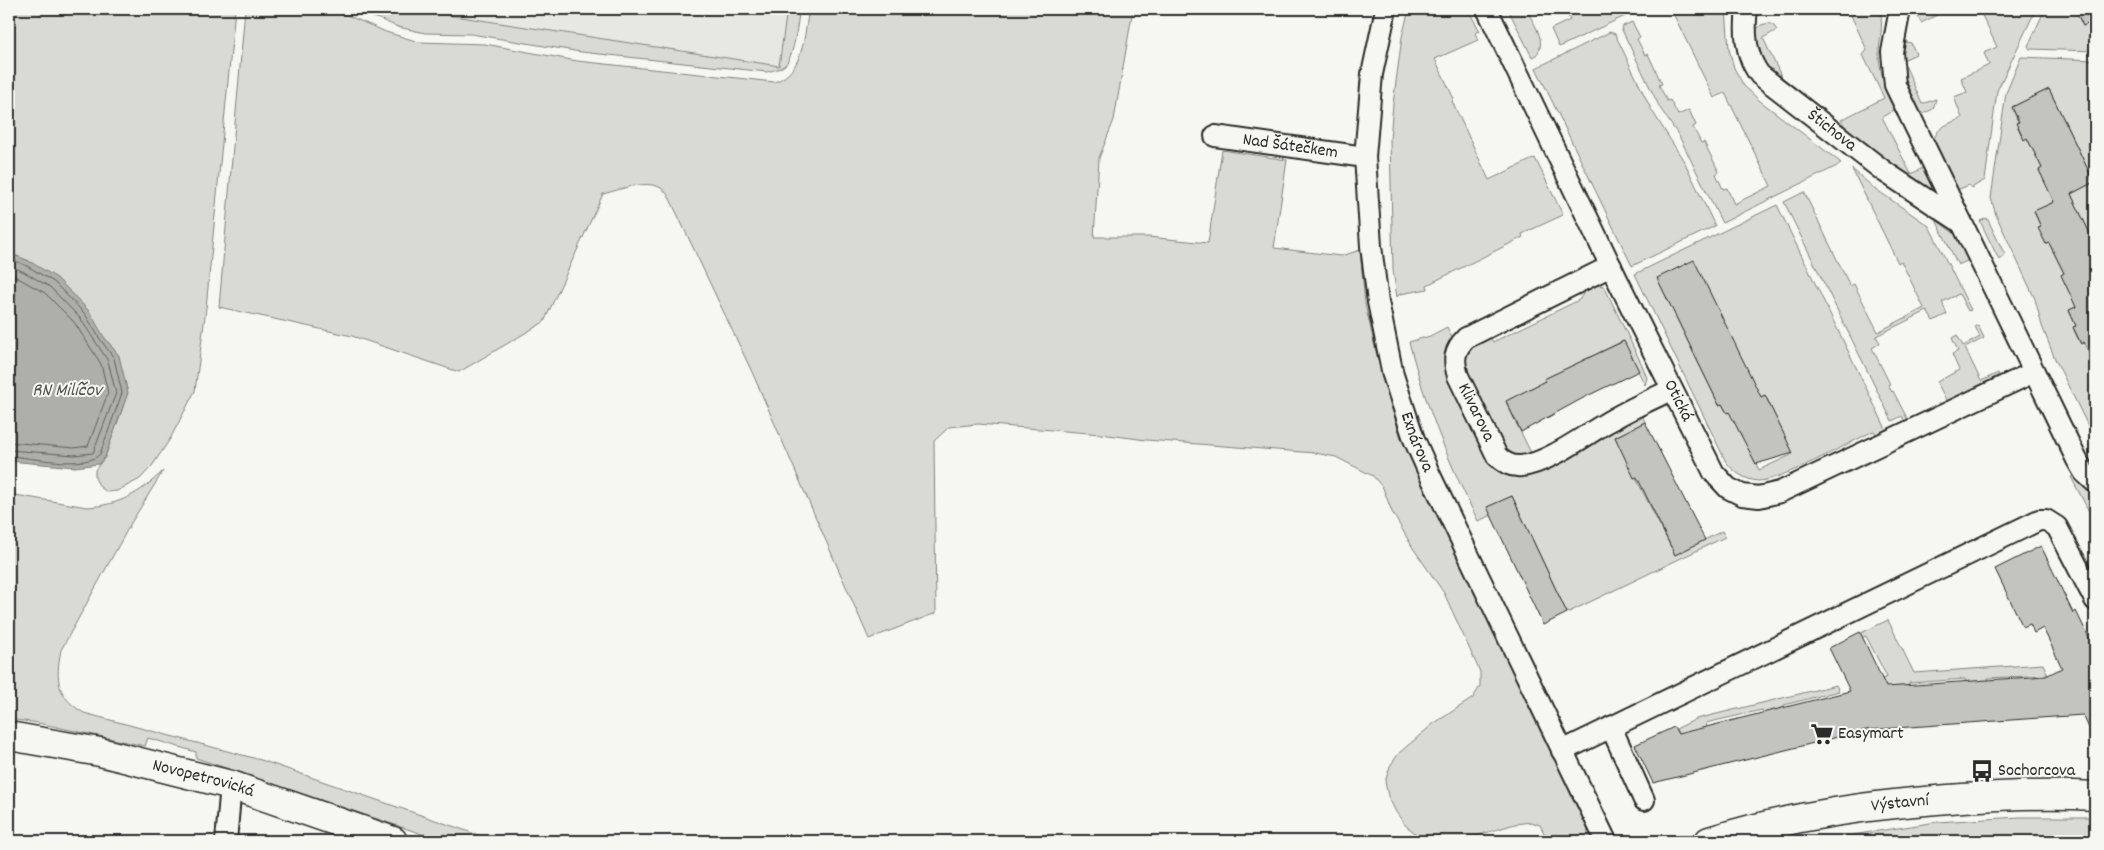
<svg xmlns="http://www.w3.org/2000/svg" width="2104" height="850" font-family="Dekko,sans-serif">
	<rect width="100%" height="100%" fill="#f6f6f2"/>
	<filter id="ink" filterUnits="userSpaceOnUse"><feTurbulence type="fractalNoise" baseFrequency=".02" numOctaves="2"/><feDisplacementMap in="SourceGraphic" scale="10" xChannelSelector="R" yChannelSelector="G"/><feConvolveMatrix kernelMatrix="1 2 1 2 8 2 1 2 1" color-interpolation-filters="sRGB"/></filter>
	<g filter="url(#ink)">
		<path fill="#e7e7e3" d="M409,9H787L780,67Z"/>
		<g fill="#d9d9d5" stroke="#828280" fill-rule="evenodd">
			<path d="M9,9H235L206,308L195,391L170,439L152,466L140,479L117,491L107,492L100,487L95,478V470L105,457L123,407L119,356L104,337L29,261L9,253Z"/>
			<path d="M245,9H333L386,32L419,42L485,44L577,61L774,82C804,73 804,35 809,9H1133L1114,120L1099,158L1094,237H1148L1208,243L1222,150L1287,160L1274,248L1341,256L1360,250L1365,304L1381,373L1401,438L1587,827L1589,841H1548L1540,825L1531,822L1515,824L1459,841H1425L1405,825L1396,812L1388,796L1385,782L1390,766L1399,753L1433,724L1473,698L1480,686V672L1444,593L1413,548L1392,512L1383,488L1373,476L1336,457L1315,453L1146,440L1101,434L978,424L949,427L934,441L936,613L869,639L752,372L671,201C669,197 666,191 661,188C646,179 619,190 603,194L544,322L459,372L352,336L219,307Z"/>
			<path d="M355,9H409L779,66L787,9H800C797,23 795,53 786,64C781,69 774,70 767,72L581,52L471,34L425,33L398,27Z"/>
			<path d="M1412,9L1468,10L1480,31L1475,33L1478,40L1435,59L1454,99L1452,101L1489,180L1535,158L1563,215L1522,234L1523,237L1427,285L1428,289L1400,294L1397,297L1393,270L1390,139L1393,104L1402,37L1407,17Z"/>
			<path d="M1508,9H1526C1533,22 1548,42 1536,55L1532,57Z"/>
			<path d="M1565,9H1640L1559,47L1551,29L1570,20Z"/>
			<path d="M1671,9H1726L1729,49L1734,68L1744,86L1760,101L1840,162L1841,164L1722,223L1679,136L1660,108L1622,30L1623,26L1632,22L1640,37L1637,39L1645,55L1648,54L1662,84L1659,85L1667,101L1670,100L1678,115L1689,110L1696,125L1693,127L1701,143L1704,142L1719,172L1716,174L1723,189L1727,188L1734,204L1771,186L1725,93L1714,98Z"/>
			<path d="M1848,9H1880C1884,28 1879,38 1879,56C1880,76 1888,92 1896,109L1882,117L1911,174L1925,167C1929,175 1936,184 1929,191H1925L1847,130L1841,120L1884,98L1863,55L1867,50Z"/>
			<path d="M1921,9H1942L1945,11L1921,23L1918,16Z"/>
			<path d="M1979,9H2036L1997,91L1985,180L1971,188L1969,185L1957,190L1934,143C1934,127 1951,123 1962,118L1954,97L1967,92L1961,78L1989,65L1984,53L1997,47Z"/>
			<path d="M2045,9H2075L2083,26L2095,21V51L2030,49L2028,46Z"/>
			<path d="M1769,23L1774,26L1777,30L1763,38L1783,80L1777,82L1757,56L1755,31L1761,25Z"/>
			<path d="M1610,32L1615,34L1651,109L1685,163L1715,226L1632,266L1536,68Z"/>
			<path d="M1907,42L1911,43L1916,54L1903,60L1922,104L1936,99L1933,109L1921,115L1903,73L1902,44Z"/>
			<path d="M2021,57L2095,60V244L2071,194L2094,182L2049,89L2012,107L2025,139L2027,138L2042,168L2039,170L2047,186L2057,200L2034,212L2041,227L2039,229L2046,244L2049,243L2064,273L2061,275L2069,291L2079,305L2069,311L2076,326L2073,328L2080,343L2084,342L2095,366V440L2055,359L2042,326L2035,299L1996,215L1991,198L2006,93Z"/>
			<path d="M1852,169L1874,188L1929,226L1971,310L1968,311L1959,294L1942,302L1947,314L1933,321L1927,311L1876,336L1880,343L1872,348L1890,384L1888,385L1892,392L1893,391L1908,420L1905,422L1902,416L1892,421L1784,202L1804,192L1850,286L1854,284L1878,332L1924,308L1901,261L1898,263Z"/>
			<path d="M1777,205L1887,431L1877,436L1874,431C1850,442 1781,481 1758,481C1745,480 1734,472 1726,462L1635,274ZM1657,278L1761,397L1765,395L1793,454L1759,470L1754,460L1756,458C1746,443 1735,429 1732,411L1727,413L1722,404L1719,405Z"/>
			<path d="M1987,218L2005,255L1999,260L1980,221Z"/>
			<path d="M1936,220L1958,236L1969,260L1958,265Z"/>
			<path d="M1595,285L1604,286L1642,365L1647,378L1645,385L1623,341L1545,379V381L1506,402L1533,457L1524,460L1506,454L1465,372L1464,350L1489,334L1493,342L1579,300L1588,286Z"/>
			<path d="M1978,325L1984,338L1965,348L1981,381L1998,373L1999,375L1947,402L1937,382L1959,370L1952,354L1958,351L1952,338L1957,335L1963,346L1980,337L1975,326Z"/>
			<path d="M1447,327L1454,341L1451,347L1516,476L1530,475L1542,470L1642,415L1645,422L1615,437L1675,555L1722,531L1725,537L1567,613L1512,496L1488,507L1492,515L1478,521C1448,461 1426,407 1409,342L1430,336Z"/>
			<path d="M163,471L131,523L61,650C55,680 57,697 84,713L261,760L496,841H443L196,758V752L148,738L145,746L38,723L9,719V494L87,507C120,505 139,494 163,471Z"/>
			<path d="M2075,476L2095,491V523L2071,477Z"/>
			<path d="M1888,620L1914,673L2043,664L2048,675L1988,678V683L1966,684L1965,679L1909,683V687L1886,689L1882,679L1887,677L1866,636L1861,638L1859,634Z"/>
			<path d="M1836,685L1839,691L1784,705L1785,708L1763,714L1762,710L1706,723L1707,727L1696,731L1705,770L1696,772L1676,729L1696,719Z"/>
			<path d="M2020,817H2095V841H1813L1937,822Z"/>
		</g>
		<path fill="#aeaeab" stroke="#7a7a78" d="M9,253L29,261L57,278L89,311L104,337L119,356L128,393L105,457L99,464L75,467L9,461Z"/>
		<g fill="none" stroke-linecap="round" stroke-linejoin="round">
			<g stroke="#5f5f5e" stroke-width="1">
				<path d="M9,258L27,266L54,282L85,314L100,339L114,358L122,393L100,454C86,470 29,457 9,456"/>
				<path d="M9,265L24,272L50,287L80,318L108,361L116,393L93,453L74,455L9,450"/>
				<path d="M9,273L45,293L74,322L101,364L108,393L88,446L74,448L9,442"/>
			</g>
		</g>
		<g fill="#c3c3c0" stroke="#2b2b2b">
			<path d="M2075,9H2095V21L2083,26Z"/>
			<path d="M2049,89L2094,182L2071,194L2095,244V366L2084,342L2081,344L2073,327L2076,326L2069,310L2076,307L2061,275L2064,273L2049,243L2046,244L2038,228L2041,227L2034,211L2054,202L2039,170L2042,168L2027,138L2024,140L2016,123L2019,122L2012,107Z"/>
			<path d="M1694,260L1761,397L1765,395L1793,453L1756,464L1729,412L1727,413L1722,404L1719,405L1657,278Z"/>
			<path d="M1624,341L1639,371L1585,397L1521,432L1506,401L1545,381L1544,379Z"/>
			<path d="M1645,422L1705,540L1675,555L1637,477L1634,478L1615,437Z"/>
			<path d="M1512,496L1567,613L1543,625L1487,507Z"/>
			<path d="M2041,546L2073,613L2076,611L2095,650V741L2083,715L1866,730L1653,783L1635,745L1674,727L1678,734L1850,691L1829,648L1860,632L1886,687L2046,676L2062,668L2043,628L2034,633L2030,624L2023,627L1995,569Z"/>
		</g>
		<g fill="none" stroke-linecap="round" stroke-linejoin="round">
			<defs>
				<g id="street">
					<path id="s1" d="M1386,9L1372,74L1365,157L1371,246L1378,302L1393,375L1414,439L1430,475L1606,841"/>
					<path id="s2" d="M1487,9L1617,279L1714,473L1728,488L1742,495L1759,497L1780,492L2034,372"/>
					<path id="s3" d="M1747,9C1744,32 1745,56 1760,75L1885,172L1962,223"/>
					<path d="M1900,9L1892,52L1895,85L2077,460L2084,472L2095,482"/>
					<path id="s4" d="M1215,136L1365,157"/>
					<path id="s5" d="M1611,266L1466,338C1454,350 1453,360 1458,376L1497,456C1504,463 1511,467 1521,466C1548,464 1589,432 1613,419C1632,408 1652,399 1671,390"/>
					<path d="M1611,727L1644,800"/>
					<path d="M1562,751L2039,520H2046L2057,527L2095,600"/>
					<path d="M226,841L231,785"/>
				</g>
				<g id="secondary">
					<path id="s6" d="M9,736L100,752L231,785L393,841"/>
					<path id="s7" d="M1709,841C1793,815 1875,804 1963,798C2007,795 2051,793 2095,796"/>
				</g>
			</defs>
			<use href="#street" stroke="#2b2b2b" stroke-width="24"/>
			<use href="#secondary" stroke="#2b2b2b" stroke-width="31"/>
			<use href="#street" stroke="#f6f6f2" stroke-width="20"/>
			<use href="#secondary" stroke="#f6f6f2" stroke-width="28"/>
		</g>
	</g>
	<defs>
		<symbol id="supermarket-bare" viewBox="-9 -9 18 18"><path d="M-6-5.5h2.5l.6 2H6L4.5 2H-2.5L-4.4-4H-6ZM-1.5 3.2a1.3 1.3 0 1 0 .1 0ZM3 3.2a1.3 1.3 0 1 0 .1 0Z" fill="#2b2b2b" stroke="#f6f6f2" stroke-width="2.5" paint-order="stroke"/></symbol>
		<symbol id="bus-bare" viewBox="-9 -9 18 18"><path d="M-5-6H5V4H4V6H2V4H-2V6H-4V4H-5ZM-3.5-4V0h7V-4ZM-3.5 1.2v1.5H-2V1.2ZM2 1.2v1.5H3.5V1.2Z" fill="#2b2b2b" stroke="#f6f6f2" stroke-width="2.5" paint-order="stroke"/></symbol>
	</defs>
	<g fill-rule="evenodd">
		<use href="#supermarket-bare" x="1806" y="718" width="32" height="32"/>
		<use href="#bus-bare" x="1966" y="755" width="32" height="32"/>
	</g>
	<g text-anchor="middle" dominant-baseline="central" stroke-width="4" stroke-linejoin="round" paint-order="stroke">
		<g font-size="18" fill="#2b2b2b" stroke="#f6f6f2">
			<text stroke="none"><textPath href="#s3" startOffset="160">Štichova</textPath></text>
			<text stroke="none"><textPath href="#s4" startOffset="76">Nad Šátečkem</textPath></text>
			<text stroke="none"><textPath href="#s2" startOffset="436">Otická</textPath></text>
			<text stroke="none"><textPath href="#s5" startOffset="244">Klivarova</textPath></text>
			<text stroke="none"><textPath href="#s1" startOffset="441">Exnárova</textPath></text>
			<text stroke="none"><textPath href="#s6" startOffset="199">Novopetrovická</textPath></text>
			<text stroke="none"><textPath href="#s7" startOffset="195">Výstavní</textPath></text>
		</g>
		<g font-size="18" fill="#2b2b2b" stroke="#f6f6f2" text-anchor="start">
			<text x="1838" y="734">Easymart</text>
			<text x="1998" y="771">Sochorcova</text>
		</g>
		<g font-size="19" font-style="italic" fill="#525251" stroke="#f6f6f2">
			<text x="67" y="391">RN Milíčov</text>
		</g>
	</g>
	<rect width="2104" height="850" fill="none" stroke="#f6f6f2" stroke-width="30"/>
	<rect x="15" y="15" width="2074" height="820" fill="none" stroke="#2b2b2b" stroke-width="2" filter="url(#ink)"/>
</svg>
